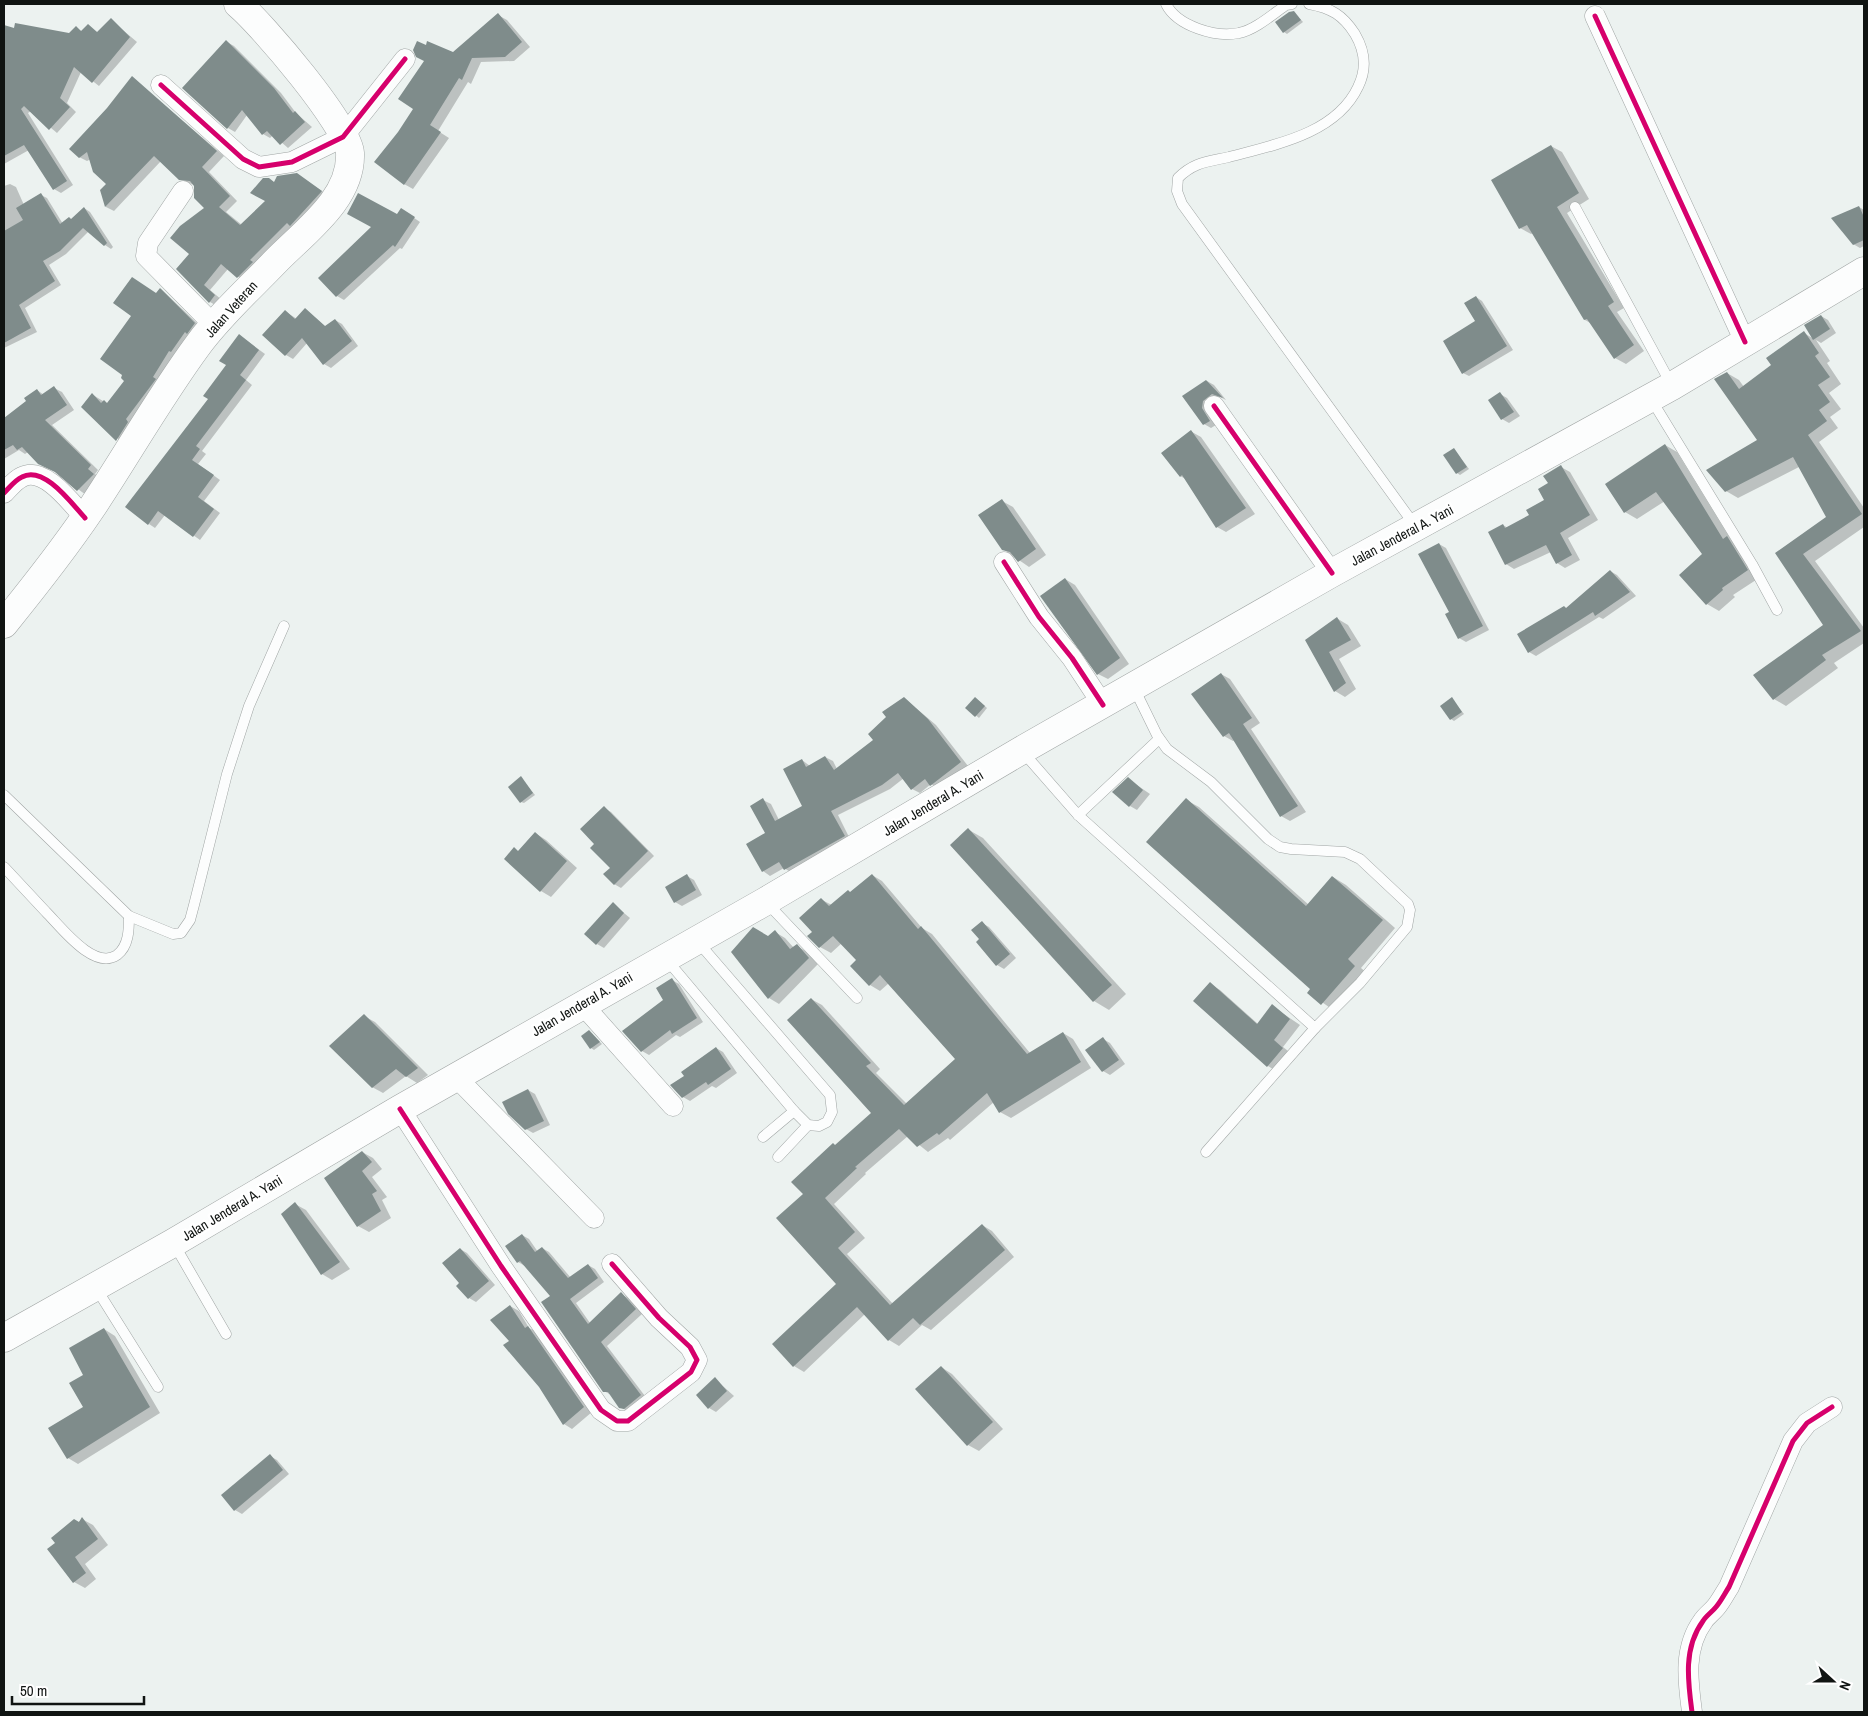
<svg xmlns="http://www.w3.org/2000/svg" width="1868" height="1716" font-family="'Archivo Narrow',sans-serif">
	<rect width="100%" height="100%" fill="#ecf2f0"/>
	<g fill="#0003">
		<path d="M1294,12L1303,22L1287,34L1284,32Z"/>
		<path d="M498,15L507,20L530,47L514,61L481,62L471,84L468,82L438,131L449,138L413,189L404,184L399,133L453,54Z"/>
		<path d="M111,20L137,42L99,86L81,72L67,103L76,112L57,133L31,111L28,113L73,185L61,193L54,189L29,150L4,164V26L15,30L69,34L76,28L83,32L88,26L98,33Z"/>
		<path d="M227,42L234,46L281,93L296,113L312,127L288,148L273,135L270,138L263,134L247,115L235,132L228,128Z"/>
		<path d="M132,78L224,156L209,172L237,201L226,212L242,225L266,201L275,183L297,174L329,196L245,282L228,269L210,290L222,300L217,306L210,302L190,254L206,208L194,185L180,179L161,161L114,211L106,207L101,190L108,184L91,159L87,161L79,157L108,109Z"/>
		<path d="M1551,146L1562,152L1589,199L1567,213L1624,308L1617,312L1644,351L1626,364L1615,358L1592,324L1585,320L1533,233L1531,234L1520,228Z"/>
		<path d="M10,184L16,187L24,205L41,195L47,198L63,224L72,220L84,208L90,212L113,247L111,249L105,245L89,231L66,254L49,265L61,285L25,308L37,332L4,348V186Z"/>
		<path d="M1859,207L1864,210V246L1860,248L1853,244Z"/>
		<path d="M407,213L420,222L402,249L400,248L344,300L337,296L320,278L397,215Z"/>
		<path d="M161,289L201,327L123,443L82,407L93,395L108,404L126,380L156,294Z"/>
		<path d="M1476,297L1482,301L1513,350L1469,376L1463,373L1477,321Z"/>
		<path d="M305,310L326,327L335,320L342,324L358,346L331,368L324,364L307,343L293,359L286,355V312L297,319Z"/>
		<path d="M1821,316L1828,320L1836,333L1821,343L1816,340L1830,361L1827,363L1841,384L1829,393L1841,409L1830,417L1838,428L1819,442L1864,508V527L1815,561L1864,628V643L1834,663L1838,668L1786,706L1774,699L1755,675L1825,625L1776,553L1828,517L1799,467L1738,498L1726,491L1759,440L1727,373L1739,380L1744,387L1773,366L1804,333L1814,339Z"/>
		<path d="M246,340L265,354L246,380L252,385L202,451L206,454L198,464L220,480L204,501L220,513L200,540L165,515L155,528L149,524L210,398Z"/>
		<path d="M1207,381L1214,385L1226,400L1220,397L1210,404L1216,425L1211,428L1204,424L1184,396Z"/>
		<path d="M54,388L62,392L74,410L52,425L98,470L95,474L101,479L86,495L28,452L25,454L19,450L4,459V419L28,402L37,390L44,395Z"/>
		<path d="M1500,394L1507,398L1520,416L1509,423L1502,419L1490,401Z"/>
		<path d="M1192,432L1201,437L1255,514L1226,532L1217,527L1186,479L1180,476Z"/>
		<path d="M1665,445L1677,452L1731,540L1739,545L1759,578L1733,595L1735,597L1719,611L1707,604L1704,554L1665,501L1637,519L1625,512Z"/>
		<path d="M1454,449L1469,469L1460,475L1457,473Z"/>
		<path d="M1561,467L1570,472L1598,520L1568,538L1580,560L1565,568L1557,563L1551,552L1514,569L1506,564L1503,525L1508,528L1530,516L1546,500L1550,484Z"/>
		<path d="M1002,501L1013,507L1046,555L1029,567L1003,549Z"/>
		<path d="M1439,544L1446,548L1489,630L1466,642L1459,638L1450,612Z"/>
		<path d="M1610,571L1617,575L1636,596L1603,619L1599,617L1536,656L1529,652L1564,607L1567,609Z"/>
		<path d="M1065,579L1075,585L1129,664L1108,679L1098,674Z"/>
		<path d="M1338,619L1348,625L1361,646L1339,659L1356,689L1345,697L1335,691L1307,640Z"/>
		<path d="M1221,674L1230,679L1260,723L1251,729L1306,812L1290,821L1281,816L1235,740L1233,741L1224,736Z"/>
		<path d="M904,698L936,725L968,766L939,789L931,784L920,793L912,789L904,778L890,789L838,815L851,841L792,873L784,868L770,876L763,871L767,833L763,800L771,804L779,820L804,806L802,760L810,766L825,757L833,761L837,769L875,740L888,717Z"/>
		<path d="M1452,699L1464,714L1454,721L1451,719Z"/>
		<path d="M978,700L987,708L979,718L967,708Z"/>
		<path d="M521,778L535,795L524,803L521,802Z"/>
		<path d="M1128,779L1150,794L1137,810L1130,806Z"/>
		<path d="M1186,800L1199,807L1309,905L1333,877L1346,885L1395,928L1361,968L1368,974L1336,1012L1309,993L1312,989Z"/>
		<path d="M604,808L611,812L654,856L621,888L614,884L611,868L596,844Z"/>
		<path d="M969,830L983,838L1126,994L1109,1010L1094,1001L951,846Z"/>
		<path d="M535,833L546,840L577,868L551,897L541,891L514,849L519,852Z"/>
		<path d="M872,875L882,881L922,928L932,934L1030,1053L1063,1033L1073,1039L1091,1068L1011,1118L1000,1112L994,1102L950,1140L948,1138L928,1152L908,1136L865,1173L866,1174L834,1204L865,1238L847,1254L893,1304L982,1225L992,1231L1014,1257L931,1330L922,1325L899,1346L889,1340L865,1314L804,1372L794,1366L838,1284L805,1194L836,1146L872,1113L811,999L822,1005L880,1069L876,1073L907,1104L957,1060L889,983L880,991L870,985L858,960L842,943L831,953L820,947L809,936L814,932L822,900L832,905L852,893Z"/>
		<path d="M687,876L694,880L702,895L682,906L675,902Z"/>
		<path d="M613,904L630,918L604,948L597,944Z"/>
		<path d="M982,923L989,927L1016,958L1004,969L997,965Z"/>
		<path d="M775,932L785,938L794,948L797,946L807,952L818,964L779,1004L769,998L733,952L769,937Z"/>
		<path d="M672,980L679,984L703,1022L680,1037L676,1035L649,1055L642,1051L624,1031L665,1000Z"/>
		<path d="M1210,984L1220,990L1258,1024L1272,1006L1300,1025L1283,1047L1293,1055L1278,1072L1268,1066L1195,1001Z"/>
		<path d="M364,1016L375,1022L428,1075L417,1083L406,1076L383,1093L372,1087Z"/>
		<path d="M589,1031L602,1044L594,1050L591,1048Z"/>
		<path d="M1103,1039L1110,1043L1125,1064L1110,1075L1103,1071Z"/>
		<path d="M716,1048L723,1052L737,1073L716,1088L712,1086L690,1101L683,1097L686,1076Z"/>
		<path d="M528,1090L535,1094L550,1125L533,1133L526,1129Z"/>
		<path d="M362,1152L373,1158L382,1169L372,1177L387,1197L382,1200L391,1218L369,1232L358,1226Z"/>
		<path d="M295,1204L306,1210L350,1269L332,1280L322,1274Z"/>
		<path d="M522,1235L529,1239L538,1252L542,1248L549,1252L571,1278L588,1265L595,1269L604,1282L576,1303L590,1323L621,1294L628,1298L642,1314L607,1346L648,1400L629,1412L622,1408L611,1395L604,1391L552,1296L525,1266L518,1262Z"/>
		<path d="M460,1249L467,1253L495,1285L476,1302L469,1298L458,1286L461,1283Z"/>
		<path d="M510,1306L519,1311L529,1328L537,1332L592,1412L572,1429L564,1424L510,1341Z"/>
		<path d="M104,1329L115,1336L160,1413L78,1464L68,1458L84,1407L85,1375Z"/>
		<path d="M941,1367L952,1374L1003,1429L979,1451L968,1445L917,1389Z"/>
		<path d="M715,1379L734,1396L716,1412L709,1408Z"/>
		<path d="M270,1456L277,1460L289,1474L242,1514L235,1510Z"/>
		<path d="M82,1519L93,1525L108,1545L85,1564L96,1579L85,1588L74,1582L49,1549Z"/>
	</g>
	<g fill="#7f8c8b">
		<path d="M1294,11L1301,20L1283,33L1275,22L1289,12Z"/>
		<path d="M498,13L522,42L505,57L472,58L462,80L459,78L430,125L441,132L404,185L374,162L398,132L413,109L398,99L424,61L416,57L413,50L417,41L426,45L427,41L453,52Z"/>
		<path d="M111,18L130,37L92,83L74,67L60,98L70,107L49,130L24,106L21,109L67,181L53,190L24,145L4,156V25L14,28L15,23L69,33L76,26L81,31L88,24L97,32Z"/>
		<path d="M226,40L274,88L293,113L295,111L305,122L280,145L267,131L262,135L242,110L227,129L182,88Z"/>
		<path d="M132,76L217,151L202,167L230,196L219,207L240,225L265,201L250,193L263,178H269L274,182L277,176L297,173L322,191L290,226L287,223L250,260L253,262L237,278L221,264L204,285L215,295L209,303L176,269L189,254L170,238L180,226L204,208L194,198V186L190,181L179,180L154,156L105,207L100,190L106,184L93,172L87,152L79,158L69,149L107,108Z"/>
		<path d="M1551,145L1579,193L1557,207L1614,302L1608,306L1634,345L1614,359L1587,319L1584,320L1527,225L1519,229L1491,180Z"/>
		<path d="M41,193L60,224L69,217L71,219L84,207L107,243L104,246L83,228L60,251L43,261L55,281L19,305L31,328L4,343V231L23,220L16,208Z"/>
		<path d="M358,193L397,214L401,208L415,217L395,247L393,245L336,297L318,278L371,227L347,214Z"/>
		<path d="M1859,206L1864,217V240L1853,245L1831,218Z"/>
		<path d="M132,277L156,293L160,288L195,323L187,334L185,332L171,352L169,351L153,377L156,379L126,419L128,422L116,441L81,407L92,393L101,403L104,400L107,403L124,381L121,378L122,375L100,359L131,316L113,303Z"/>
		<path d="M1476,296L1507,346L1462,374L1443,341L1475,321L1464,303Z"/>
		<path d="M305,308L325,326L335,319L352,341L323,365L302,338L285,356L262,335L285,310L295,319Z"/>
		<path d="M1821,315L1830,329L1813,340L1804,325Z"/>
		<path d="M1804,331L1819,353L1815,356L1830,377L1818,385L1830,402L1819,410L1827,421L1808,435L1862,514L1803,554L1861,631L1822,655L1826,660L1773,700L1753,675L1823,625L1775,553L1826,517L1793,457L1725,492L1706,470L1757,440L1714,379L1727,372L1739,389L1771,365L1766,358Z"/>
		<path d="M239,334L259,350L240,375L246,380L196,446L200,449L192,460L214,475L198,497L214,509L193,537L158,511L148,525L125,507L208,399L203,396L226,365L219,361Z"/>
		<path d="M1206,380L1223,398L1212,394L1203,401L1202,408L1210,421L1203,425L1182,396Z"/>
		<path d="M54,386L67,405L45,420L91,465L88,469L94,474L77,491L55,472L38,464L22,447L17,450L13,445L4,450V418L26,401L24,398L37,389L41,395Z"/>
		<path d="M1500,392L1514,412L1501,420L1488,400Z"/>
		<path d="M1191,430L1246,508L1216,528L1182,475L1180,477L1161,453Z"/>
		<path d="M1665,444L1723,539L1727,536L1748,570L1722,588L1723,590L1706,605L1679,575L1702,554L1656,492L1624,513L1605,484Z"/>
		<path d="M1454,448L1467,467L1456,474L1443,455Z"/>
		<path d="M1561,465L1590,515L1560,533L1572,555L1556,564L1546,545L1505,565L1488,532L1503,524L1505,528L1529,515L1526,510L1544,500L1538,489L1548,483L1543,476Z"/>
		<path d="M1002,499L1036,549L1018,562L1010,552L1002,550L978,515Z"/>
		<path d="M1439,543L1483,626L1458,639L1445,614L1449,612L1418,554Z"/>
		<path d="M1610,570L1630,592L1595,616L1593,612L1528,653L1517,634L1564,606L1566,608Z"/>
		<path d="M1065,578L1120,658L1097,675L1040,596Z"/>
		<path d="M1337,617L1351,640L1329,652L1346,683L1334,692L1305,640Z"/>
		<path d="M1221,673L1252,718L1243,724L1298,806L1280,817L1229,733L1223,737L1191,694Z"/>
		<path d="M904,697L928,719L961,762L930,786L925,779L911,790L898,773L882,785L831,811L845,836L784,870L779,862L762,872L746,844L765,833L750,806L763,798L775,821L802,806L783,769L802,759L806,767L825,756L834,770L873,740L868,734L886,717L882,712Z"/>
		<path d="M975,697L985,706L975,717L965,708Z"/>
		<path d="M1452,697L1462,712L1450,720L1440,706Z"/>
		<path d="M521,776L533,793L520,803L508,787Z"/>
		<path d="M1128,777L1143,790L1129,807L1112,792Z"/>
		<path d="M1186,798L1306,906L1332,876L1383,920L1348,959L1355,966L1321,1005L1307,993L1310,989L1146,842Z"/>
		<path d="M604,806L648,851L614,885L603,874L610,868L590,848L594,844L580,829Z"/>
		<path d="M968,828L1112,985L1093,1002L950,845Z"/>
		<path d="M535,832L567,861L540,892L504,859L514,847L518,851Z"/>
		<path d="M687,874L696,890L674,903L665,887Z"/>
		<path d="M872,874L918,929L921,926L1027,1054L1063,1032L1081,1062L999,1113L987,1093L939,1135L937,1133L917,1147L899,1129L855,1167L857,1168L825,1198L855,1232L838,1248L890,1305L982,1224L1005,1250L920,1325L913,1318L888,1341L857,1307L793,1367L772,1344L836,1284L776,1218L803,1194L791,1182L833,1143L835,1145L871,1113L787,1020L811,998L871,1063L866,1066L904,1105L955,1059L880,975L869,986L850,966L856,960L833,936L819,948L807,936L812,932L799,918L821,898L829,906L848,890L850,892Z"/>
		<path d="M613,902L624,913L596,945L584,934Z"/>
		<path d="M982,921L1010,954L996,966L976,942L979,939L971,930Z"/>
		<path d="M753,927L768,936L775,930L790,949L797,944L809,958L768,999L731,952Z"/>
		<path d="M672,978L697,1018L672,1034L670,1030L641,1052L622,1031L663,1000L656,988Z"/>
		<path d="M1210,982L1257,1024L1272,1004L1290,1019L1274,1040L1283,1048L1267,1067L1193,1001Z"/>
		<path d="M364,1014L418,1068L406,1077L396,1069L372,1088L329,1046Z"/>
		<path d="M589,1030L600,1042L590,1049L581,1036Z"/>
		<path d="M1103,1037L1119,1060L1102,1072L1085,1050Z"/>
		<path d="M716,1047L731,1069L708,1085L706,1082L682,1098L670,1085L684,1076L681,1072Z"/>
		<path d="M528,1089L544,1121L525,1130L508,1114L502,1102Z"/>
		<path d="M362,1151L372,1162L362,1171L377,1191L372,1194L381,1211L357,1227L324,1178Z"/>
		<path d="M295,1202L340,1262L321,1275L281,1214Z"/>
		<path d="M522,1234L535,1252L542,1247L568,1278L588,1264L598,1278L570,1299L588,1324L621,1292L636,1309L601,1342L641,1395L624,1409L619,1408L608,1392H603L541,1302L550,1296L520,1261L517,1263L505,1246Z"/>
		<path d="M460,1248L489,1281L468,1299L456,1286L459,1283L442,1263Z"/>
		<path d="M510,1305L525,1328L528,1326L584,1407L563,1425L539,1387L503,1345L509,1341L490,1320Z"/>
		<path d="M104,1328L150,1407L67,1459L48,1428L83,1407L69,1383L83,1375L69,1348Z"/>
		<path d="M941,1366L993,1422L967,1446L915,1389Z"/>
		<path d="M715,1377L727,1391L708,1409L696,1395Z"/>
		<path d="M270,1454L283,1470L234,1511L221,1495Z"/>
		<path d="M82,1517L98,1539L75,1557L86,1573L73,1583L47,1549L55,1543L51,1538L74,1519L79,1522Z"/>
	</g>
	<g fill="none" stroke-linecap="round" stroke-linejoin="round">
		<defs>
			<g id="lane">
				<path d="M1166,4C1177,26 1216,38 1239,33C1255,30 1273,14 1286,5L1292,4"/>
				<path d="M1309,4C1331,8 1343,15 1355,34C1365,51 1367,69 1358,87C1336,134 1274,145 1229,157C1207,162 1194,162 1178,178L1177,191L1182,204L1416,527"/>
				<path d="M1575,207L1671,384"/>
				<path d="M1651,399L1752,564L1777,610"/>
				<path d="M1022,751L1078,815L1315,1028L1360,983L1407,927L1410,910L1408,904L1360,859L1345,852L1291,849L1280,847L1268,839L1211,782L1167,749L1157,735L1134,688"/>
				<path d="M4,795L129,916L173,934L181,933L190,920L194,905L227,774L249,706L284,626"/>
				<path d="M1078,815L1159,739"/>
				<path d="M4,867C18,882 32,897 46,912C61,927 94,971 117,955C129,946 129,929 129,916"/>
				<path d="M766,902L857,998"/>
				<path d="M667,960L794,1111L808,1125L819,1126L827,1122L832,1112L830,1095L698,942"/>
				<path d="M763,1137L794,1111"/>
				<path d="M1206,1152L1315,1028"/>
				<path d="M778,1157L808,1125"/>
				<path d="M174,1244L226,1334"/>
				<path d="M96,1288L158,1387"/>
			</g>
			<g id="street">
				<path d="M1595,16L1745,342"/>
				<path d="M161,85L243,159L259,167L292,162L343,137L405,59"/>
				<path d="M183,191L148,243L146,256L214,325"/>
				<path d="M1214,406L1332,573"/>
				<path d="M4,493C9,488 15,480 22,477C44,465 72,504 85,518"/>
				<path d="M1004,562L1039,617L1072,658L1103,705"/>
				<path d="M582,1004L673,1106"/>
				<path d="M456,1077L594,1218"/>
				<path d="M400,1109L501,1266L601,1410L617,1421H628L691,1372L697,1360L690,1347L659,1318L612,1264"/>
				<path d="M1692,1712C1688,1682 1683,1648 1703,1621C1706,1616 1712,1612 1716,1607C1721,1601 1725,1593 1729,1587L1793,1441L1807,1423L1832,1407"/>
			</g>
			<path id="secondary" d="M4,1338L173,1243L400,1109L766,901L1022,750L1332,573L1672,386L1864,271"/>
			<path id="primary" d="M4,624C34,587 64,549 91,509C127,455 159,398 198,345C220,315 249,289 275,262C304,232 352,199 350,153C348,125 262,24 238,4"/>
		</defs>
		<use href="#lane" stroke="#a0a5a4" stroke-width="11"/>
		<use href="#street" stroke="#a0a5a4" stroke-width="21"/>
		<use href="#secondary" stroke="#a0a5a4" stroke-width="29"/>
		<use href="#primary" stroke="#a0a5a4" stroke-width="29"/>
		<use href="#lane" stroke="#fcfdfd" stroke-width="10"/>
		<use href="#street" stroke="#fcfdfd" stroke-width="20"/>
		<use href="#secondary" stroke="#fcfdfd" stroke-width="28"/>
		<use href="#primary" stroke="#fcfdfd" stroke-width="28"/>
		<defs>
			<g id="cycleway">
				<path d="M1595,16L1745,342"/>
				<path d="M161,85L243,159L259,167L292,162L343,137L405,59"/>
				<path d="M1214,406L1332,573"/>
				<path d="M4,493C9,488 15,480 22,477C44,465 72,504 85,518"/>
				<path d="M1004,562L1039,617L1072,658L1103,705"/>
				<path d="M400,1109L501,1266L601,1410L617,1421H628L691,1372L697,1360L690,1347L659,1318L612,1264"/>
				<path d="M1692,1712C1688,1682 1683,1648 1703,1621C1706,1616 1712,1612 1716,1607C1721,1601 1725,1593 1729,1587L1793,1441L1807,1423L1832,1407"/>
			</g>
		</defs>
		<use href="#cycleway" stroke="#fff" stroke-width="8"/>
		<use href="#cycleway" stroke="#d6006c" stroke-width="5"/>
	</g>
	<g text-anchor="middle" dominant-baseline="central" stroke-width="5" stroke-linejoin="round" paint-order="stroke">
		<g font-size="14" fill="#101412" stroke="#fff">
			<text transform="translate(231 309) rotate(-48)">Jalan Veteran</text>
			<text transform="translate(1402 535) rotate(-28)">Jalan Jenderal A. Yani</text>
			<text transform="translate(933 803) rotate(-31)">Jalan Jenderal A. Yani</text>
			<text transform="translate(582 1004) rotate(-30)">Jalan Jenderal A. Yani</text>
			<text transform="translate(232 1208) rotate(-31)">Jalan Jenderal A. Yani</text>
		</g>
	</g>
	<rect width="1868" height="1716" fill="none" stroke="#101412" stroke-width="10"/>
	<g transform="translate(1833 1681) rotate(111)" stroke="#ffffff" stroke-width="4" paint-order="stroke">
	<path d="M0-4L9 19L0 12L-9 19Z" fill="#101412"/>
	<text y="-8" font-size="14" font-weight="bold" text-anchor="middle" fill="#101412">N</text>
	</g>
	<path d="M12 1696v8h132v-8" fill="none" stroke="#101412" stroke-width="2.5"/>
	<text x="20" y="1696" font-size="15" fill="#101412" stroke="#ffffff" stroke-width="4" paint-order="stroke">50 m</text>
</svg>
